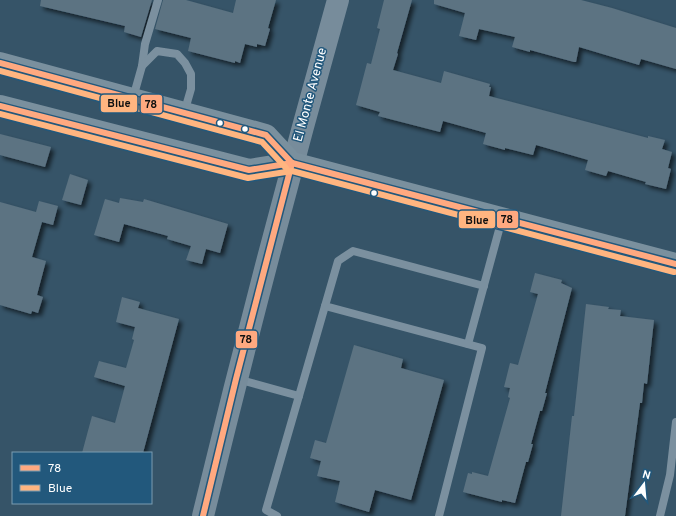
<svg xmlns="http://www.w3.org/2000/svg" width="676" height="516" font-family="Overpass,sans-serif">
	<defs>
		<filter id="shadow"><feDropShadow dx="3.5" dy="3.5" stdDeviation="2" flood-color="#0009"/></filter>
	</defs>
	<rect width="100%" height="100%" fill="#365468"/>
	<g fill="#5c7382" filter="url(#shadow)">
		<path d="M41,0H152L141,37L124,32L125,26L40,6Z"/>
		<path d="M163,0H186L233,13L236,0H276L268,28L270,29L265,46L257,44V47L245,44L240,63L235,61V63L188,51L191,38L155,29Z"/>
		<path d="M384,0H412L397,53L398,54L393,70L441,83L444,71L490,84L489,87H491L489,96L648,138V136L665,140L662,149L672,152L668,168L671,169L666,189L645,184L646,182L608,171L606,176L585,170L588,160L536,145L533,155L505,148V150L483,144L486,133L443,121L440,132L378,116L380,112L356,105L367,63L371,64L380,29L377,28Z"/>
		<path d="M434,0H581L612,8L676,28V69L641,59L639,65L579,47L576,62H574L530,50V52L512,47L515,37L479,29L476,40L459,36L465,13L434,4Z"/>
		<path d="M0,134L51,147L45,167L0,155Z"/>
		<path d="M70,174L88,180L81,205L62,200Z"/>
		<path d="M120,198L143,202L144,199L228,224L220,253L206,249L202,264L186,260L191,246L167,239L168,236L124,224L119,242L94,235L105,199L119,203Z"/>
		<path d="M39,201L58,206L53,225L42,222L32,257L46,261L37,295L43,297L38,313L32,311L31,314L0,305V202L36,212Z"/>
		<path d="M535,273L562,280L561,283L572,288L545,393H547L542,411H540L531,444H533L528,462H526L515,503L502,500V502L463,492L468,473L472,474V472L488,476L510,398L508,397L510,388L504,387L510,363L518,365L538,294L530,292Z"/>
		<path d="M122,297L140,302L138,308L179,319L143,453H82L92,416L115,423L125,386L94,377L99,361L126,368L134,340L132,339L135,327L116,322Z"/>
		<path d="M586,304L609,307L608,309L621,310L620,316L654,320L647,384L644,383L642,403H640L625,516H561L572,416H574Z"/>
		<path d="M354,345L403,359L401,368L444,380L411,500L375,490L369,512L335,502L340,481L317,476L321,461L310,458L315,440L326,443Z"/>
	</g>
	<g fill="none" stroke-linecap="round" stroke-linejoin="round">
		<g stroke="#7b909f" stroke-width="8">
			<path d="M142,66L145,44L158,0"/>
			<path d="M133,98L142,66L157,51L177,54L185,63L191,74V89L184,113"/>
			<path d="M468,344L502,219"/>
			<path d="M237,379L299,396"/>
			<path d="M277,516L266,510L325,306"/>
			<path d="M439,516L482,348L325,306L338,261L353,251L484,286"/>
			<path d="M660,516L670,475L676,422"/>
		</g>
		<path stroke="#778c9b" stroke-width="22" d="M203,516C245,343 290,171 338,0"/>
		<g stroke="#7a909e" stroke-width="22">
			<path d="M0,63L266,135L292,163"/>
			<path d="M0,106L249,170L292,163L676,264"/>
		</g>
		<defs>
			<g id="bus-1">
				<path d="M0,63L266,135L292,163"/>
				<path d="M0,106L249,170L292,163L676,264"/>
				<path d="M203,516L236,379L292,163"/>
			</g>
			<g id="bus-2">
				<path d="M0,71L262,142L286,168"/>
				<path d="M0,114L248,178L292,171L674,272"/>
			</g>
		</defs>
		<use href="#bus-1" stroke="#22587c" stroke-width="9"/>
		<use href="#bus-2" stroke="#22587c" stroke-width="9"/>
		<use href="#bus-1" stroke="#ffa980" stroke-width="6"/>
		<use href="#bus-2" stroke="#ffb580" stroke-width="6"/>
	</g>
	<g fill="#fff" stroke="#22587c" stroke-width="1.5">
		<circle cx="220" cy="123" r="3.5"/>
		<circle cx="245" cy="129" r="3.5"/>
		<circle cx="374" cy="193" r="3.5"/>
	</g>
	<g text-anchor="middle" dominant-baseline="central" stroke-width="3" stroke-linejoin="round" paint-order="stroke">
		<g font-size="13" fill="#fff" stroke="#22587c">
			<text transform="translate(311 95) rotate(-75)">El Monte Avenue</text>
		</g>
	</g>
	<g stroke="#22587c" stroke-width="1.5">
		<rect x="100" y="94" width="38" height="19" rx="4" fill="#ffb580"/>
		<rect x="140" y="94" width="23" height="20" rx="4" fill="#ffa980"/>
		<rect x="496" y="210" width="23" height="19" rx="4" fill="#ffa980"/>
		<rect x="458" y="210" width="38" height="19" rx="4" fill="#ffb580"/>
		<rect x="235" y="330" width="23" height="19" rx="4" fill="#ffa980"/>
	</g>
	<g font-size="11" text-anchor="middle" font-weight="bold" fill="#111">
		<text x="119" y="107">Blue</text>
		<text x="151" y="108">78</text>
		<text x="507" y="223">78</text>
		<text x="477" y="224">Blue</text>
		<text x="246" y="343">78</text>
	</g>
	<rect x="12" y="452" width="140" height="52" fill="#22587c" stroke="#7a9bb0"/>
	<rect x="20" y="465" width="20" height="6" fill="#ffa980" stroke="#7a9bb0"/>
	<text x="48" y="472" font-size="12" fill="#ffffff">78</text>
	<rect x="20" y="485" width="20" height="6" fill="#ffb580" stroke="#7a9bb0"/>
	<text x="48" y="492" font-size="12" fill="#ffffff">Blue</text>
	<g transform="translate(644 484) rotate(16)" stroke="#22587c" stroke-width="3" paint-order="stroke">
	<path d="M0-3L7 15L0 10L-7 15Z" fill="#ffffff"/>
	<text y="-6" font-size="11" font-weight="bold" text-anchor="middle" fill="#ffffff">N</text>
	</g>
</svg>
